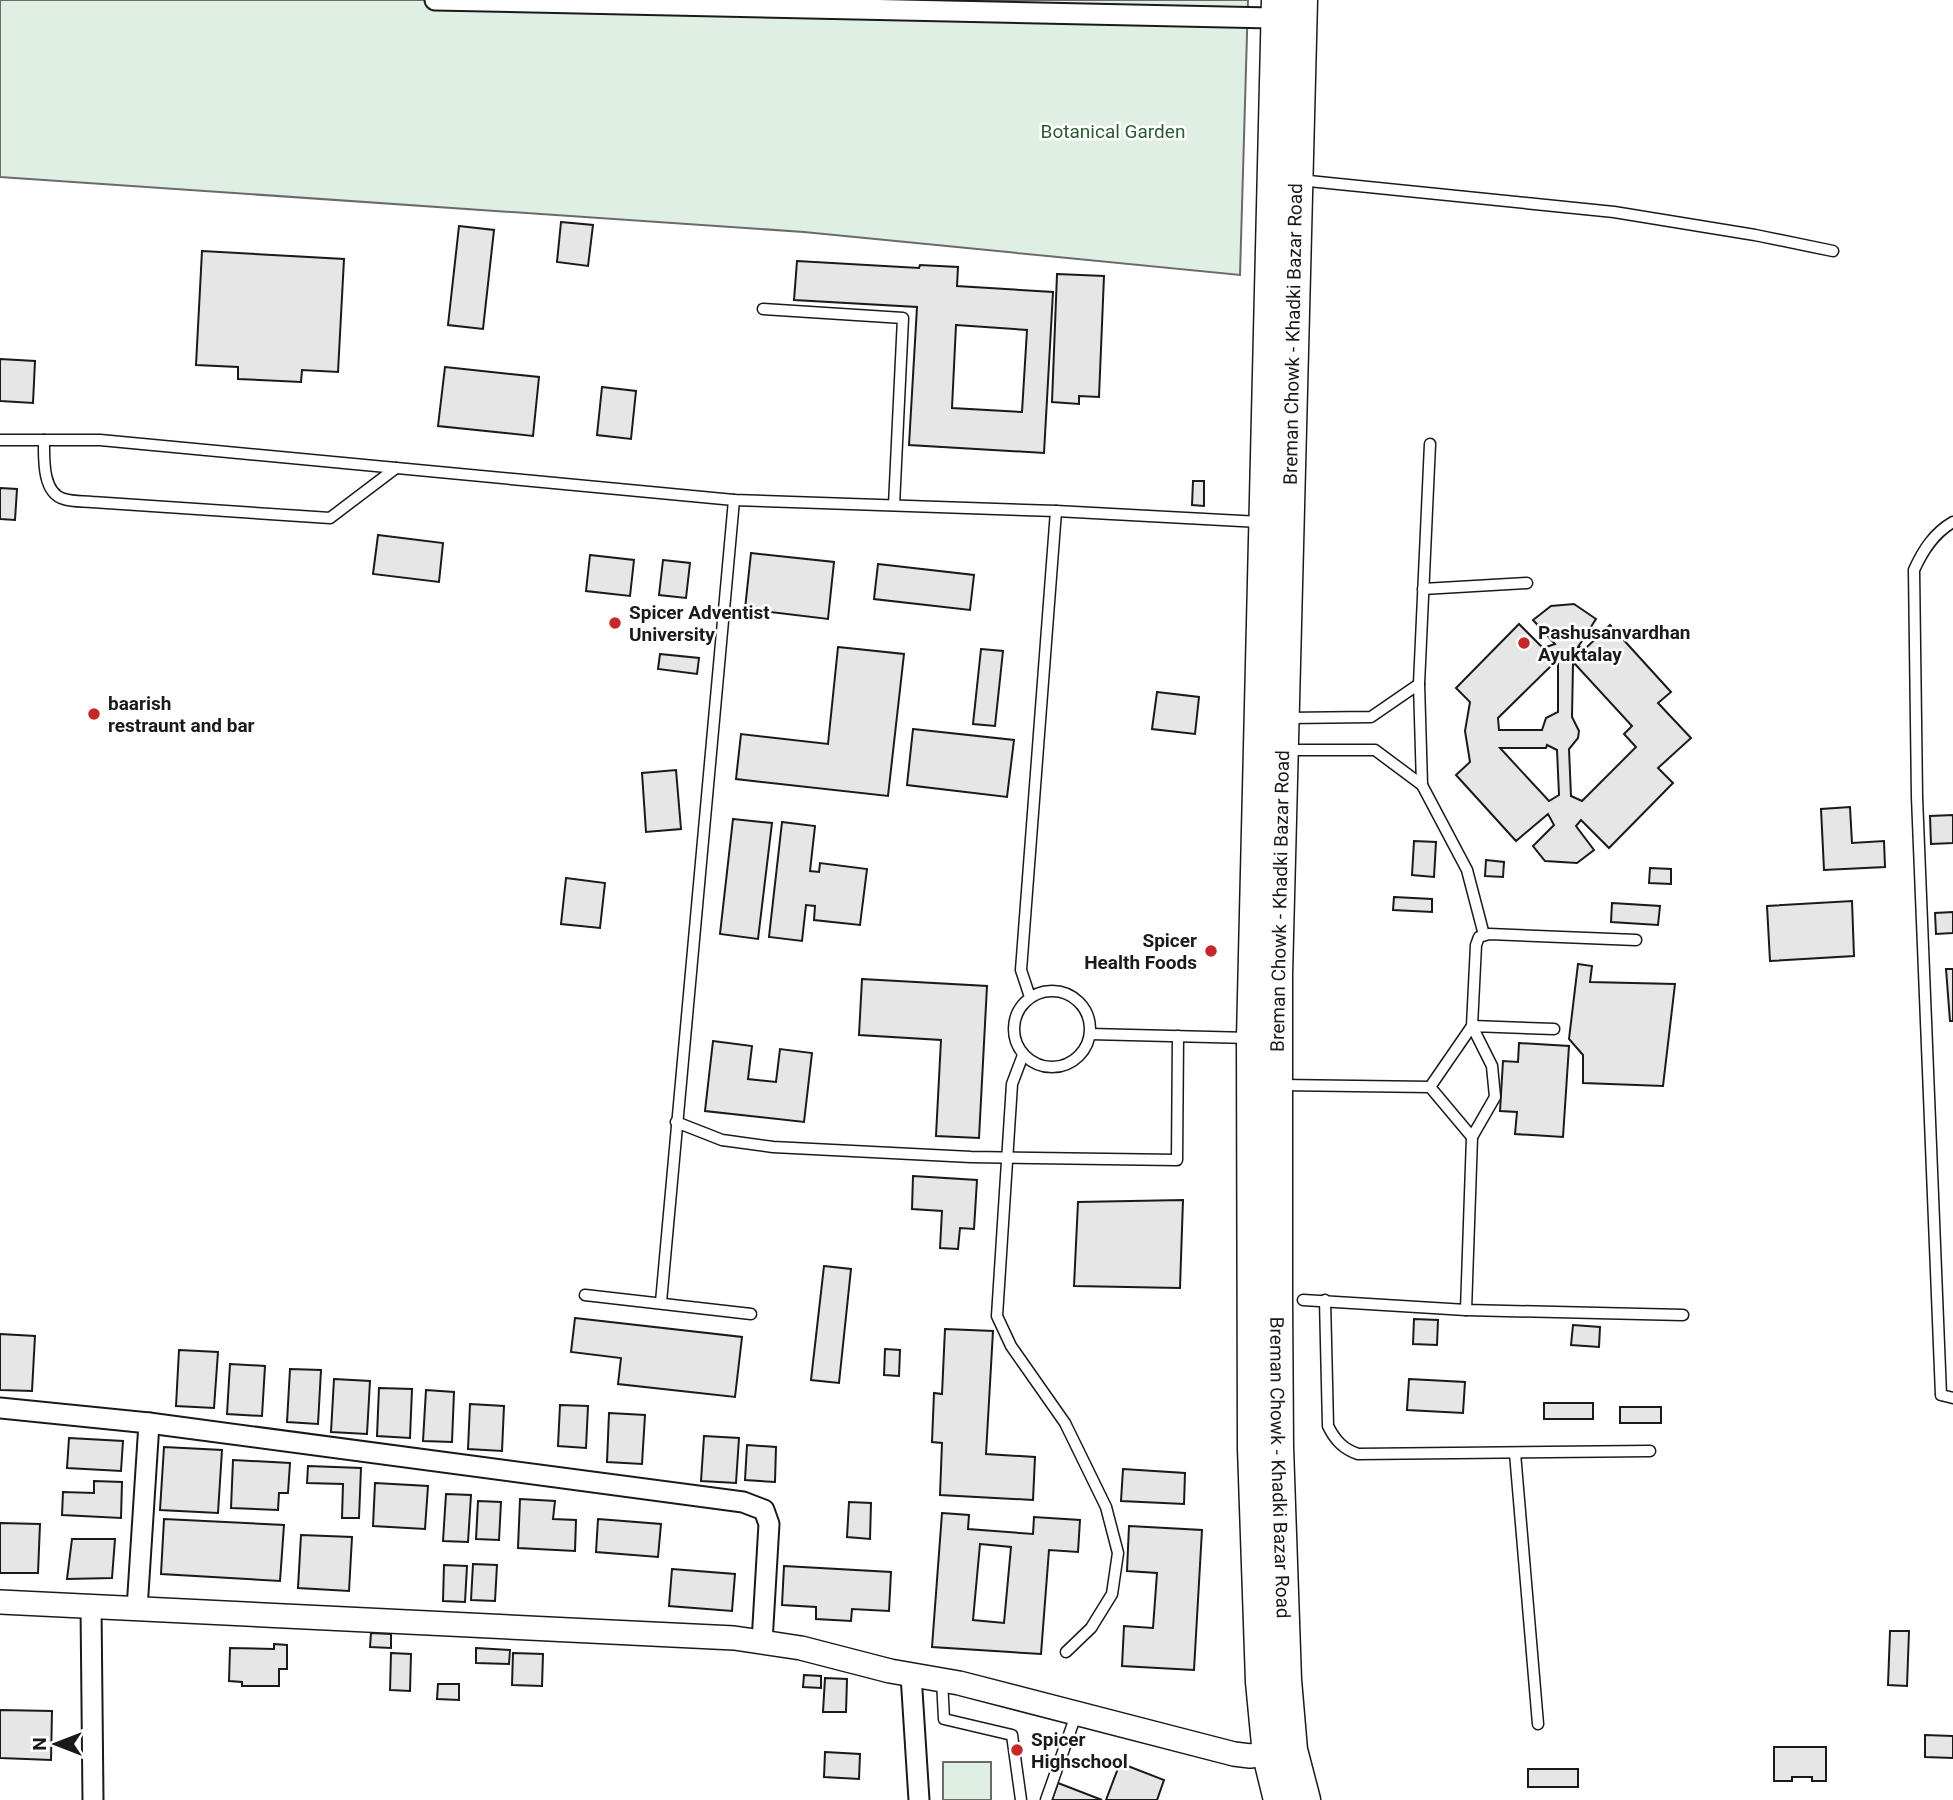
<svg xmlns="http://www.w3.org/2000/svg" width="1953" height="1800" font-family="Roboto,sans-serif">
	<rect width="100%" height="100%" fill="#fff"/>
	<g fill="#e0efe3" stroke="#6a6a6a" stroke-width="2">
		<path d="M0,0H1248L1240,275L804,232L0,177Z"/>
		<rect x="943" y="1762" width="48" height="38"/>
	</g>
	<g fill="#e6e6e6" stroke="#1a1a1a" stroke-width="2" fill-rule="evenodd">
		<path d="M561,222L593,225L588,266L557,262Z"/>
		<path d="M459,226L494,230L483,329L448,325Z"/>
		<path d="M202,251L344,259L338,372L302,370L301,382L238,379V367L196,365Z"/>
		<path d="M797,261L919,268L920,265L958,267L957,286L1053,292L1044,453L909,445L917,307L794,300ZM956,325L1027,330L1022,412L952,408Z"/>
		<path d="M1057,274L1104,276L1099,397L1079,396V404L1052,402Z"/>
		<path d="M0,359L35,361L33,403L0,401Z"/>
		<path d="M445,367L539,377L533,436L438,426Z"/>
		<path d="M602,387L636,391L631,439L597,435Z"/>
		<path d="M1193,481H1204V506L1192,505Z"/>
		<path d="M0,488L17,489L15,520L0,519Z"/>
		<path d="M378,535L443,543L439,582L373,574Z"/>
		<path d="M751,553L834,562L828,619L745,609Z"/>
		<path d="M590,555L634,560L630,596L586,591Z"/>
		<path d="M663,560L690,563L686,598L659,595Z"/>
		<path d="M878,564L974,575L970,610L874,599Z"/>
		<path d="M1574,604L1596,619L1578,647H1587L1610,625L1671,692L1658,703L1691,738L1658,768L1673,783L1609,848L1581,820L1576,826L1594,850L1577,863L1545,861L1533,846L1554,825L1548,814L1516,841L1456,775L1470,762L1465,731L1470,702L1456,688L1519,624L1543,648L1555,644L1533,620L1551,606ZM1553,664H1558V712L1546,718L1542,730H1499L1498,718ZM1573,664H1575L1632,726L1624,734L1636,747L1582,801L1571,796L1569,749L1578,738L1579,731L1572,717ZM1547,745L1557,750L1559,795L1549,801L1500,748H1546Z"/>
		<path d="M838,647L904,654L888,796L736,779L741,734L828,744Z"/>
		<path d="M981,649L1003,651L995,726L973,724Z"/>
		<path d="M660,654L699,658L697,674L658,669Z"/>
		<path d="M1157,692L1199,697L1195,734L1152,729Z"/>
		<path d="M913,729L1014,740L1007,797L907,785Z"/>
		<path d="M676,770L681,829L646,832L642,773Z"/>
		<path d="M1850,807L1852,843L1884,841L1885,867L1824,870L1821,809Z"/>
		<path d="M1953,815V843L1931,844L1930,816Z"/>
		<path d="M733,819L772,823L758,939L720,934Z"/>
		<path d="M782,822L815,826L810,871L819,872L820,863L867,869L860,925L814,920L815,906L806,905L802,941L769,937Z"/>
		<path d="M1414,841L1436,842L1434,877L1412,875Z"/>
		<path d="M1486,860L1504,862L1503,877L1485,876Z"/>
		<path d="M1650,868L1671,869V884L1649,883Z"/>
		<path d="M566,878L605,883L600,928L561,924Z"/>
		<path d="M1394,897L1432,899V912L1393,910Z"/>
		<path d="M1852,901L1854,956L1770,961L1767,906Z"/>
		<path d="M1612,903L1660,906L1658,925L1611,922Z"/>
		<path d="M1953,912V933L1936,934L1935,913Z"/>
		<path d="M1578,964L1592,966L1590,982L1675,984L1663,1086L1583,1083V1055L1569,1039Z"/>
		<path d="M1946,969H1953V1021H1950Z"/>
		<path d="M862,979L987,986L979,1138L936,1136L941,1040L859,1035Z"/>
		<path d="M713,1041L752,1046L748,1079L776,1082L780,1049L812,1053L804,1122L705,1111Z"/>
		<path d="M1519,1043L1569,1046L1563,1137L1515,1134L1517,1112L1500,1111L1503,1061L1518,1062Z"/>
		<path d="M913,1176L977,1180L974,1229L960,1228L958,1249L940,1248L942,1211L912,1209Z"/>
		<path d="M1183,1200L1180,1288L1074,1286L1078,1202Z"/>
		<path d="M824,1266L851,1269L839,1383L811,1380Z"/>
		<path d="M575,1318L742,1337L735,1397L618,1384L621,1358L571,1352Z"/>
		<path d="M1414,1319L1438,1320L1437,1345L1413,1344Z"/>
		<path d="M1573,1325L1600,1327L1599,1347L1571,1345Z"/>
		<path d="M945,1329L993,1331L986,1454L1035,1457L1033,1500L940,1495L942,1443L932,1442L934,1393L942,1394Z"/>
		<path d="M0,1334L35,1336L32,1391L0,1390Z"/>
		<path d="M885,1349L900,1350L899,1376L884,1375Z"/>
		<path d="M179,1350L218,1352L214,1408L176,1406Z"/>
		<path d="M230,1364L265,1366L262,1416L227,1414Z"/>
		<path d="M290,1369L321,1370L318,1424L287,1422Z"/>
		<path d="M334,1379L370,1381L367,1434L331,1432Z"/>
		<path d="M1409,1379L1465,1382L1463,1413L1407,1410Z"/>
		<path d="M379,1388L412,1389L410,1438L377,1436Z"/>
		<path d="M426,1390L454,1392L452,1442L423,1441Z"/>
		<rect x="1544" y="1403" width="49" height="16"/>
		<path d="M470,1404L504,1406L502,1451L468,1449Z"/>
		<path d="M560,1405L588,1406L586,1448L558,1446Z"/>
		<rect x="1620" y="1407" width="41" height="16"/>
		<path d="M609,1413L645,1415L642,1464L607,1462Z"/>
		<path d="M704,1436L739,1438L736,1483L701,1481Z"/>
		<path d="M69,1438L123,1441L121,1471L67,1468Z"/>
		<path d="M747,1445L776,1447L775,1482L745,1480Z"/>
		<path d="M164,1447L222,1450L218,1513L160,1510Z"/>
		<path d="M233,1460L290,1463L288,1493H279L278,1510L231,1508Z"/>
		<path d="M308,1466L361,1468L359,1518H342L343,1484L307,1483Z"/>
		<path d="M1123,1469L1185,1473L1184,1504L1121,1501Z"/>
		<path d="M94,1481L122,1482L121,1518L62,1515L63,1492L94,1493Z"/>
		<path d="M375,1483L428,1486L425,1529L373,1526Z"/>
		<path d="M446,1494L471,1495L468,1542L443,1541Z"/>
		<path d="M520,1499L555,1501L553,1519L576,1520L575,1551L518,1548Z"/>
		<path d="M478,1501L501,1502L499,1540L476,1539Z"/>
		<path d="M849,1502L871,1503L870,1539L847,1537Z"/>
		<path d="M942,1513L969,1515L968,1529L1033,1534L1034,1517L1080,1520L1078,1552L1049,1550L1041,1654L932,1647ZM980,1544L1011,1547L1004,1623L973,1620Z"/>
		<path d="M164,1519L284,1525L280,1581L161,1574Z"/>
		<path d="M598,1519L661,1524L658,1557L596,1552Z"/>
		<path d="M0,1523L40,1524L38,1573H0Z"/>
		<path d="M1129,1526L1202,1530L1194,1670L1122,1666L1124,1626L1153,1628L1157,1573L1127,1571Z"/>
		<path d="M301,1535L352,1537L349,1591L298,1588Z"/>
		<path d="M72,1539H115L112,1578L67,1579Z"/>
		<path d="M473,1564L497,1565L495,1601L471,1600Z"/>
		<path d="M444,1565L467,1566L465,1602L443,1601Z"/>
		<path d="M784,1566L891,1572L889,1611L852,1609L851,1621L816,1619V1607L782,1605Z"/>
		<path d="M672,1569L735,1574L732,1611L669,1606Z"/>
		<path d="M1890,1631H1909L1907,1686L1888,1685Z"/>
		<path d="M371,1633L391,1634V1648L370,1647Z"/>
		<path d="M274,1644L287,1645V1669H279V1686H242V1682L229,1681L230,1648L274,1649Z"/>
		<path d="M476,1648L510,1650L509,1664L476,1663Z"/>
		<path d="M391,1653L411,1654L410,1691L390,1690Z"/>
		<path d="M513,1653L543,1654L542,1686L512,1685Z"/>
		<path d="M804,1675L821,1676V1688L803,1687Z"/>
		<path d="M825,1678L847,1679L846,1712H823Z"/>
		<path d="M438,1684H459V1700L437,1699Z"/>
		<path d="M0,1710L52,1711L51,1760L0,1758Z"/>
		<path d="M1925,1735L1953,1736V1758L1925,1757Z"/>
		<path d="M1774,1747H1826V1781H1812V1777H1792V1781H1774Z"/>
		<path d="M825,1752L860,1754L859,1779L824,1777Z"/>
		<path d="M1120,1763L1164,1780L1157,1800H1106Z"/>
		<rect x="1528" y="1769" width="50" height="18"/>
		<path d="M1058,1783L1102,1800H1052Z"/>
	</g>
	<g fill="none" stroke-linecap="round" stroke-linejoin="round">
		<defs>
			<g id="service">
				<path d="M1299,180L1614,212L1755,235L1833,251"/>
				<path d="M763,309L903,318L894,505"/>
				<path d="M0,440H100L734,500L1056,511L1260,522"/>
				<path d="M44,440C44,458 42,493 64,499C73,502 84,501 92,502L330,518L396,468"/>
				<path d="M1953,522C1934,533 1923,550 1914,570L1917,797L1941,1395L1953,1398"/>
				<path d="M1423,589L1527,583"/>
				<path d="M1419,684L1430,444"/>
				<path d="M1287,718L1371,717L1419,684L1422,785"/>
				<path d="M1286,750H1375L1422,785L1467,870L1484,935"/>
				<circle cx="1052" cy="1029" r="38"/>
				<path d="M1030,997L1021,970L1056,511"/>
				<path d="M1090,1034L1250,1038"/>
				<path d="M1023,1055L1012,1084L997,1316L1011,1346L1065,1423L1106,1507L1118,1553L1112,1594L1091,1628L1066,1652"/>
				<path d="M1281,1085L1430,1087L1472,1137L1466,1310"/>
				<path d="M1430,1087L1472,1026L1476,945L1479,937L1489,934L1636,940"/>
				<path d="M676,1122L722,1140L773,1147L971,1157L1177,1160L1178,1036"/>
				<path d="M1472,1137L1495,1097L1492,1066L1472,1026L1554,1029"/>
				<path d="M585,1295L751,1314"/>
				<path d="M1303,1300L1466,1310L1683,1315"/>
				<path d="M1325,1300L1328,1426C1335,1440 1343,1449 1358,1454L1650,1451"/>
				<path d="M661,1302L734,500"/>
				<path d="M1515,1453L1538,1724"/>
				<path d="M942,1680L944,1719L1012,1735L1021,1800"/>
				<path d="M1046,1800L1077,1712"/>
			</g>
			<g id="minor">
				<path d="M435,0L1276,18"/>
				<path d="M0,1408L149,1423L743,1502L764,1510L769,1524L762,1642"/>
				<path d="M91,1606L93,1800"/>
				<path d="M137,1609L149,1423"/>
				<path d="M911,1675L919,1800"/>
			</g>
			<path id="tertiary" d="M0,1602L734,1638L801,1648L890,1671L959,1683L1234,1754L1250,1756L1282,1752"/>
			<g id="primary">
				<path d="M1277,0L1252,1038L1253,1448L1261,1682L1268,1755L1279,1800"/>
				<path id="s1" d="M1302,0L1277,975V1297L1278,1447L1286,1680L1292,1750L1305,1800"/>
			</g>
		</defs>
		<use href="#service" stroke="#1a1a1a" stroke-width="13"/>
		<use href="#minor" stroke="#1a1a1a" stroke-width="23"/>
		<use href="#tertiary" stroke="#1a1a1a" stroke-width="26"/>
		<use href="#primary" stroke="#1a1a1a" stroke-width="33"/>
		<use href="#service" stroke="#fff" stroke-width="10"/>
		<use href="#minor" stroke="#fff" stroke-width="19"/>
		<use href="#tertiary" stroke="#fff" stroke-width="23"/>
		<use href="#primary" stroke="#fff" stroke-width="30"/>
	</g>
	<g fill="#c62828" stroke="#fff" stroke-width="2.5">
		<circle cx="615" cy="623" r="7"/>
		<circle cx="1524" cy="643" r="7"/>
		<circle cx="94" cy="714" r="7"/>
		<circle cx="1211" cy="951" r="7"/>
		<circle cx="1017" cy="1750" r="7"/>
	</g>
	<g text-anchor="middle" dominant-baseline="central" stroke-width="5" stroke-linejoin="round" paint-order="stroke">
		<g font-size="19" fill="#2b5a34" stroke="#fff">
			<text x="1113" y="131">Botanical Garden</text>
		</g>
		<g font-size="19" fill="#1a1a1a" stroke="#fff">
			<text transform="translate(1293 334) rotate(-89)">Breman Chowk - Khadki Bazar Road</text>
			<text transform="translate(1280 901) rotate(-89)">Breman Chowk - Khadki Bazar Road</text>
			<text stroke="none"><textPath href="#s1" startOffset="1468">Breman Chowk - Khadki Bazar Road</textPath></text>
		</g>
		<g font-size="19" font-weight="bold" fill="#1a1a1a" stroke="#fff" text-anchor="start">
			<text x="629" y="612">Spicer Adventist<tspan x="629" dy="22">University</tspan></text>
			<text x="1538" y="632">Pashusanvardhan<tspan x="1538" dy="22">Ayuktalay</tspan></text>
			<text x="108" y="703">baarish<tspan x="108" dy="22">restraunt and bar</tspan></text>
			<text x="1197" y="940" text-anchor="end">Spicer<tspan x="1197" dy="22">Health Foods</tspan></text>
			<text x="1031" y="1739">Spicer<tspan x="1031" dy="22">Highschool</tspan></text>
		</g>
	</g>
	<g transform="translate(56 1744) rotate(270)" stroke="#ffffff" stroke-width="5" paint-order="stroke">
	<path d="M0-5L12 26L0 18L-12 26Z" fill="#1a1a1a"/>
	<text y="-10" font-size="19" font-weight="bold" text-anchor="middle" fill="#1a1a1a">N</text>
	</g>
</svg>
